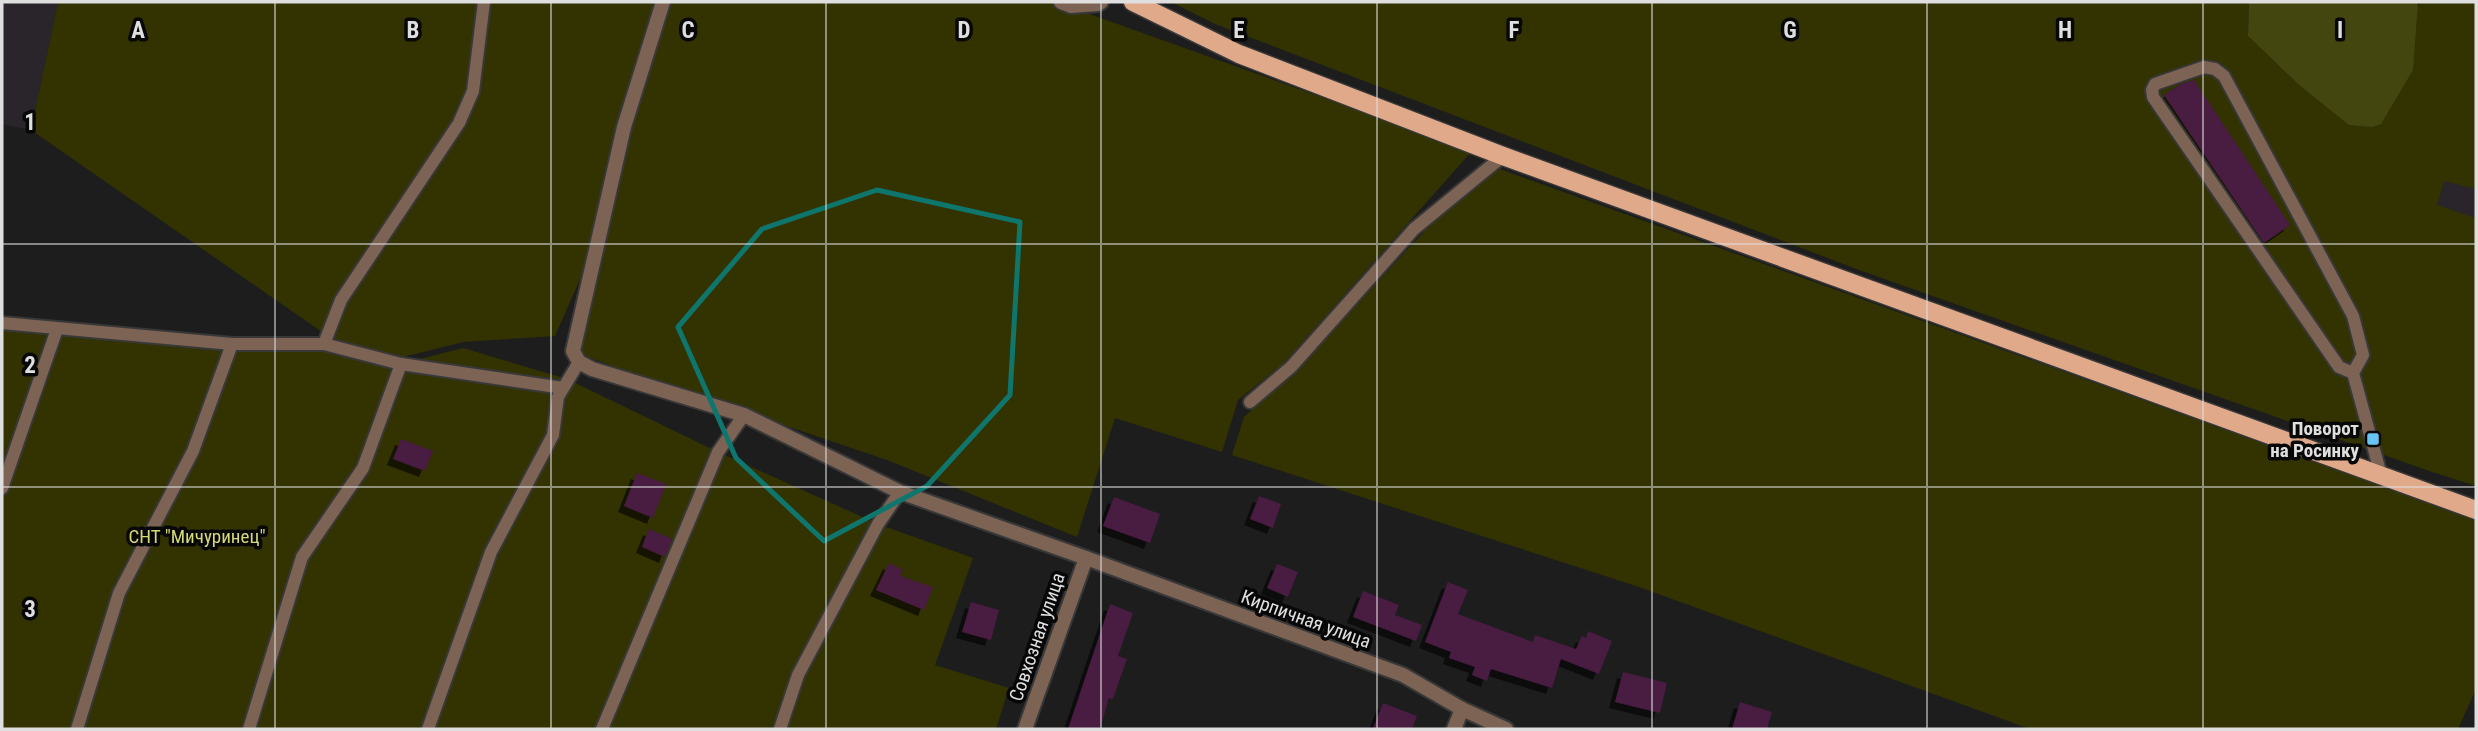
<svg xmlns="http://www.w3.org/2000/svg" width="2478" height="731" font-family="'Roboto Condensed',sans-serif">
	<defs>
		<filter id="shadow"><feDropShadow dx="-6" dy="6" stdDeviation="0" flood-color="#0009"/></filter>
	</defs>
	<rect width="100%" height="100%" fill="#1e1d1e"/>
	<g fill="#2a252b">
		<path d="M2,2H58L31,130L2,124Z"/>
		<path d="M2476,57V248L2418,228Z"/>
	</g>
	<g fill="#323300">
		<path d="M58,2H656L618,120L585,268L555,336L463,342L403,357L332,339L31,130Z"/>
		<path d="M672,2H1056L1472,151L1283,364L1238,400L1222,452L1115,418L1077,537L887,460L627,372L586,356L579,347L632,128Z"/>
		<path d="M1171,2H2249L2248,36L2298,84L2420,4L2418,2H2476V189L2444,181L2437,205L2476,218V486L2432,472L1859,270L1215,24Z"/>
		<path d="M1486,164L2476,520V689L2458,729H2030L1639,587L1232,455L1244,417L1294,373Z"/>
		<path d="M2,323L324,344L401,364L463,348L567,379L718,452L878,524L973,558L935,665L1009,688L996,729H2Z"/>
	</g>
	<path fill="#44460f" d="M2249,2H2418L2413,70L2381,124L2372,127L2349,125L2298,84L2248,36Z"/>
	<g fill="#491a43" filter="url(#shadow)">
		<path d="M2194,80L2290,225L2264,243L2164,95L2181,84Z"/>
		<path d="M401,439L433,451L425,471L393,459Z"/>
		<path d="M637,473L666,484L653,518L624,506Z"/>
		<path d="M1259,496L1281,504L1273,528L1250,519Z"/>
		<path d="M1114,497L1160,514L1150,543L1103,526Z"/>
		<path d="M649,529L672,539L665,557L642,547Z"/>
		<path d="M889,563L903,570L900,576L933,587L924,610L876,590Z"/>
		<path d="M1277,564L1298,572L1288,597L1267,588Z"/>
		<path d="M1448,582L1468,590L1458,614L1533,642L1535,635L1576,649L1582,636L1586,638L1588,631L1612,641L1599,674L1561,659L1552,688L1491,669L1487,681L1472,675L1475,667L1449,658L1451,652L1425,642Z"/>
		<path d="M1363,591L1399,605L1395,615L1422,625L1416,641L1353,617Z"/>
		<path d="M971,602L999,610L991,640L962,632Z"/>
		<path d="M1110,604L1133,613L1118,656L1127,659L1113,699L1109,698L1100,729H1068Z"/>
		<path d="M1623,672L1667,683L1660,713L1615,702Z"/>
		<path d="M1740,702L1772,712L1767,729H1732Z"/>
		<path d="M1383,703L1417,716L1412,729H1373Z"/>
	</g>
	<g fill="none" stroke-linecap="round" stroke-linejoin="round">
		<defs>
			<g id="service">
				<path d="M2,323L232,344H324L401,364L563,388"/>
				<path d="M324,344L341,300L459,123L473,91L484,2"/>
				<path d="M2353,373L2363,355L2353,316L2224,76L2215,69L2204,67L2155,84L2152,90L2153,97L2339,367L2353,373L2381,475"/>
				<path d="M1250,402L1291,367L1414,229L1503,156"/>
				<path d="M2,488L57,329"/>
				<path d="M77,729L119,593L193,451L232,344"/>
				<path d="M249,729L302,557L363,468L401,364"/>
				<path d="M428,729L491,552L553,435L558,397L579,362"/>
				<path d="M602,729L718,452L744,415"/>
				<path d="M780,729L798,675L878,524L900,492"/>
			</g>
			<g id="minor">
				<path d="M663,2L624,127L573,351L579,362L592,369L744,415L900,492L1086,558L1403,675L1462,709L1506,729"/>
				<path d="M1061,2L1071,6L1098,4L1101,2"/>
				<path d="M1025,729L1086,558"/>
				<path d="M1454,729L1462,709"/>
			</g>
			<path id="primary" d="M1133,2L1239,54L1503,156L2476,510"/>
		</defs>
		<use href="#service" stroke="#393839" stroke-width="16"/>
		<use href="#minor" stroke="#393839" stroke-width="18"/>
		<use href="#primary" stroke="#393839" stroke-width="21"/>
		<use href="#service" stroke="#7d6354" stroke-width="12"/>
		<use href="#minor" stroke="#7d6354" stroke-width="14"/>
		<use href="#primary" stroke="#e0a98a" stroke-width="18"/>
	</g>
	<path fill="none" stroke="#0f766e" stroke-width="5" stroke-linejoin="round" d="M877,190L1020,222L1010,395L927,486L824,541L736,458L678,327L762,229Z"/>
	<path fill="none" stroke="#e0dfe0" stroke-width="2" stroke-opacity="0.55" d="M275,2V729M551,2V729M826,2V729M1101,2V729M1377,2V729M1652,2V729M1927,2V729M2203,2V729M2,244H2476M2,487H2476"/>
	<rect fill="#68c4f0" stroke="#080708" stroke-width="2.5" x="2366" y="432" width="14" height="14" rx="3.5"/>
	<g text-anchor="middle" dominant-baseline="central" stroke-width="7" stroke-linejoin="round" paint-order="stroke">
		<g font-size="19" font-weight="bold" fill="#e0dfe0" stroke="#080708" text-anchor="end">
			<text x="2359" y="428">Поворот<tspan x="2359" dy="22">на Росинку</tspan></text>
		</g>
		<g font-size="19" fill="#d5da77" stroke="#080708">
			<text x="197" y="536">СНТ "Мичуринец"</text>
		</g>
		<g font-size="19" fill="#e0dfe0" stroke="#080708">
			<text transform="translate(1306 619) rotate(20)">Кирпичная улица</text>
			<text transform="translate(1037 637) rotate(-71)">Совхозная улица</text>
		</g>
	</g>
	<g font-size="23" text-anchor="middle" font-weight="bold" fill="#e0dfe0" stroke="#080708" stroke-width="7" stroke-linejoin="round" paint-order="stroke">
		<text x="138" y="38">A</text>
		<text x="413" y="38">B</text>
		<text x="688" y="38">C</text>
		<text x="964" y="38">D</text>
		<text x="1239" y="38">E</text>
		<text x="1514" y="38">F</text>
		<text x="1790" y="38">G</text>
		<text x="2065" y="38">H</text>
		<text x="2340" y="38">I</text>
		<text x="30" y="130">1</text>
		<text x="30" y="373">2</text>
		<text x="30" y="617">3</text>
	</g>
	<rect width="2478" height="731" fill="none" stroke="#e0dfe0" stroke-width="7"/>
</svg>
